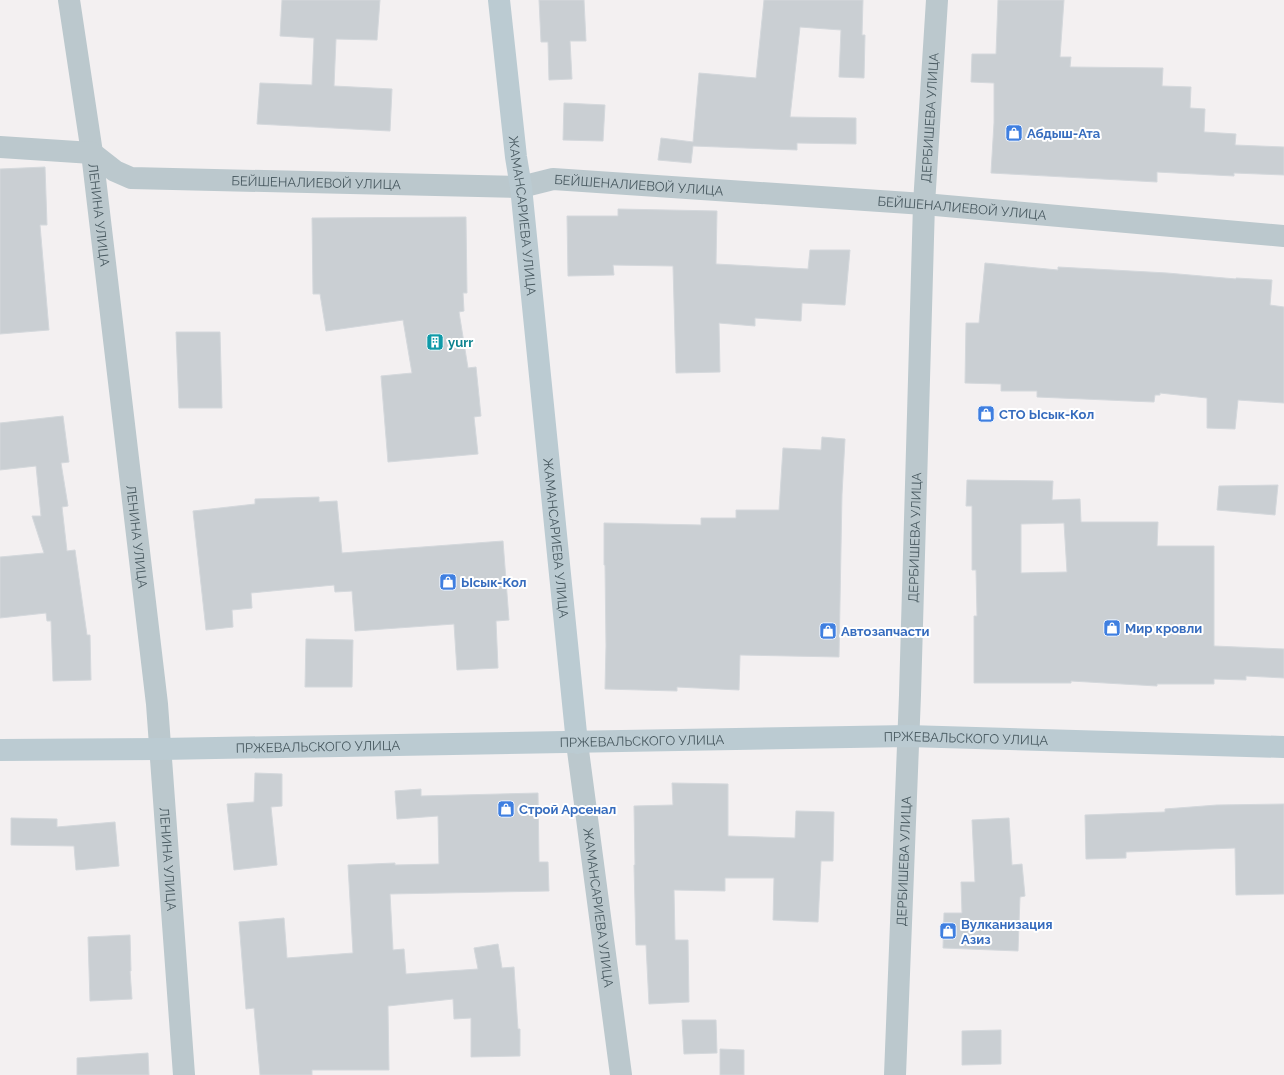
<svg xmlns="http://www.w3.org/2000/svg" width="1284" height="1075" font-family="Raleway,sans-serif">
	<rect width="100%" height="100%" fill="#f3f0f1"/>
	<g fill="#cacfd3" stroke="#d4d8dc" fill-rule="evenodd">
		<path d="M282,0H380L377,40L336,39L334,86L392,89L390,131L257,124L260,83L312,85L314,38L280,36Z"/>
		<path d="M539,0H584L586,41H570L572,79L549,80L548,42H541Z"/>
		<path d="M764,0H863L862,35H865L864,78L839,77L841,30L800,27L790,117L856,118V144L797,143V150L693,146L691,163L658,160L661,138L693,142L699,73L756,78Z"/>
		<path d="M998,0H1064L1060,57H1071L1070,67L1163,68L1162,86L1191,87L1190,108L1205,109L1204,132L1236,134L1235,145L1284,147V175L1234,173V176L1157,172V182L991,173L994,123V83L971,82L972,54H996Z"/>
		<path d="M564,103L605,105L603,141L563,140Z"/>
		<path d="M45,167L47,225H40L49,330L0,334V169Z"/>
		<path d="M618,209L717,211L716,264L808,269L810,250H850L845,305L802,303L801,321L755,318V326L719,323L720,372L676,373L673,266L613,265L614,275L568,276L567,216H618Z"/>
		<path d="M466,217L467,293H463L464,311L459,312L468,368L476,367L481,416L474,417L478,454L388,462L381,376L412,373L403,320L326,331L320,294H313L312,218Z"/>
		<path d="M985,263L1058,270V267L1167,273L1236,279V278L1272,280L1270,305L1284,307V403L1238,400L1235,429L1207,428V398L1160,393V395H1155L1154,402L1037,397V391H1001V384L965,383L966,323H979Z"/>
		<path d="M176,332H220L222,408H179Z"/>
		<path d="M63,416L69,462L61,463L68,506L62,507L67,551L75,550L87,635H90L91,680L53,681L51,621H47L46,613L0,618V557L44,553L32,516H41L36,466L0,470V423Z"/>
		<path d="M822,437L845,439L842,494L839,657L740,655L739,690L677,687V691L605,689L606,646L605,565H604V523L701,525V518H736V510H779L783,448L821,450Z"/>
		<path d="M967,480L1053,481L1052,500L1080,499L1081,522H1158L1157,546H1214V646L1284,649V678L1246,676V680L1214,679V684H1157V686L1071,681V683H974V616H977L976,570H972V506H966ZM1064,523L1067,572L1021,573V524Z"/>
		<path d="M1278,485L1275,515L1217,510L1219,486Z"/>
		<path d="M319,497V502L337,501L342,553L503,541L509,620L496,621L498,668L457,670L454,624L355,631L352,591L335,592L334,585L251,593L252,608L232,610L233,627L206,630L193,511L255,504V499Z"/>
		<path d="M306,639L353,640L352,687H305Z"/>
		<path d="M255,773L282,774V806L271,807L277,865L234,870L227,804L254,802Z"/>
		<path d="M672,783L728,784V836L795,838L796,811L834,812L833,861H821L818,922L773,920L774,878H725V891L674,890L675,940H688L689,1002L649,1004L646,945H636L634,865H635L634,806L673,805Z"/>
		<path d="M421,789V796L538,793L539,862H548L549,891L390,894L393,950L404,949L406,974L478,969L474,948L498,944L502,968L514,967L518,1029H520V1056L471,1057V1018L454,1019L453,999L388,1006L389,1070H312V1075H260L254,1008L246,1009L239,922L284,918L287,958L353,953L348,865L395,863V865L439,864L438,816L397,819L395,791Z"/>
		<path d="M1284,804V894L1236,895L1235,848L1126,852V858L1086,859L1085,815L1165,812V809L1217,805Z"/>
		<path d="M11,818L57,819V827L115,822L119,866L76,870L74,846L11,845Z"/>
		<path d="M1009,818L1012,865L1022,864L1025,896L1020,897L1018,951L943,948L944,913H962L961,882H975L972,820Z"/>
		<path d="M130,935L131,971H130L132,999L90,1001L88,937Z"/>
		<path d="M682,1020H716L717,1053L684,1054Z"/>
		<path d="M1001,1030V1064L962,1065V1031Z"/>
		<path d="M720,1049L744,1050V1075H720Z"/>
		<path d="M148,1053L149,1075H77V1058Z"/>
	</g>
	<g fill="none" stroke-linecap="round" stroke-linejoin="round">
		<g stroke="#bbc8cd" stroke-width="22">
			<path id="s1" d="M69,0L92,153L157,704L184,1075"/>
			<path id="s2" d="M0,147L92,153L115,171L131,178L521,187L553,179L924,204L1284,236"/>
			<path id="s3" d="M577,743L621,1075"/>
			<path id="s4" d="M895,1075L910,695L924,204L937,0"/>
		</g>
		<g stroke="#bbcbd2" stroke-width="22">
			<path id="s5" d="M499,0L516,157L521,187L577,743"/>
			<path id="s6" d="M0,750L161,749L908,736L1284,747"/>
		</g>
	</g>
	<defs>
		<symbol id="shop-square" viewBox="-11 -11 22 22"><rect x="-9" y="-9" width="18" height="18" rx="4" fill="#3f7fe0" stroke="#fff"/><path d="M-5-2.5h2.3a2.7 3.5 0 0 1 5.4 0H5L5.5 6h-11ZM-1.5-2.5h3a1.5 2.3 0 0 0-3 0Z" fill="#fff"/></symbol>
		<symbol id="building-square" viewBox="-11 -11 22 22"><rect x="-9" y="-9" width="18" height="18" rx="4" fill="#0f9aa8" stroke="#fff"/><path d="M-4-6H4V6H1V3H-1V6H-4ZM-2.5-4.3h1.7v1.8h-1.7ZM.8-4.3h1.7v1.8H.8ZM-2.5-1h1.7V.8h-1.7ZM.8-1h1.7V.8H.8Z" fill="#fff"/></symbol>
	</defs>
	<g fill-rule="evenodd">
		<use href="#shop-square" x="1004" y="123" width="20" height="20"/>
		<use href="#building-square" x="425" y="332" width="20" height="20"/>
		<use href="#shop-square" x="976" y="404" width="20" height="20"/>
		<use href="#shop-square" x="438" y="572" width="20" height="20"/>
		<use href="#shop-square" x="1102" y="618" width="20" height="20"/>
		<use href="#shop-square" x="818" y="621" width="20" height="20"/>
		<use href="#shop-square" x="496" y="799" width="20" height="20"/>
		<use href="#shop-square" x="938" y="921" width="20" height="20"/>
	</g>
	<g text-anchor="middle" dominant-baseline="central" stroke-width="4" stroke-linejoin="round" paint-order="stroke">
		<g font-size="13" fill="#47585f" stroke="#fff">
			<text stroke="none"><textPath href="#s4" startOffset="958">ДЕРБИШЕВА УЛИЦА</textPath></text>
			<text stroke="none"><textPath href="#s2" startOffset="324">БЕЙШЕНАЛИЕВОЙ УЛИЦА</textPath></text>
			<text stroke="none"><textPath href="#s2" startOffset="648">БЕЙШЕНАЛИЕВОЙ УЛИЦА</textPath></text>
			<text stroke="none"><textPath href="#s2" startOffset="972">БЕЙШЕНАЛИЕВОЙ УЛИЦА</textPath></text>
			<text stroke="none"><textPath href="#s1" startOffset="217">ЛЕНИНА УЛИЦА</textPath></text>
			<text stroke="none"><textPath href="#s5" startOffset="217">ЖАМАНСАРИЕВА УЛИЦА</textPath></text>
			<text stroke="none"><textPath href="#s1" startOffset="541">ЛЕНИНА УЛИЦА</textPath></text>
			<text stroke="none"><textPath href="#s4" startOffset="538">ДЕРБИШЕВА УЛИЦА</textPath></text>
			<text stroke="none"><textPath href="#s5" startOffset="541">ЖАМАНСАРИЕВА УЛИЦА</textPath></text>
			<text stroke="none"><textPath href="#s6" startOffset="966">ПРЖЕВАЛЬСКОГО УЛИЦА</textPath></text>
			<text stroke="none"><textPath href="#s6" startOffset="642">ПРЖЕВАЛЬСКОГО УЛИЦА</textPath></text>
			<text stroke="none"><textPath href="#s6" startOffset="318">ПРЖЕВАЛЬСКОГО УЛИЦА</textPath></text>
			<text stroke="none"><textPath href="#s1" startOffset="865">ЛЕНИНА УЛИЦА</textPath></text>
			<text stroke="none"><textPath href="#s4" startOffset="214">ДЕРБИШЕВА УЛИЦА</textPath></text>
			<text stroke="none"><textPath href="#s3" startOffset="166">ЖАМАНСАРИЕВА УЛИЦА</textPath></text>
		</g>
		<g font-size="13" font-weight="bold" fill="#366cbe" stroke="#fff" text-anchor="start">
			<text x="1027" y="133">Абдыш-Ата</text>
			<text x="999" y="414">СТО Ысык-Кол</text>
			<text x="461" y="582">Ысык-Кол</text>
			<text x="1125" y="628">Мир кровли</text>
			<text x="841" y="631">Автозапчасти</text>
			<text x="519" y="809">Строй Арсенал</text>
			<text x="961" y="924">Вулканизация<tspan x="961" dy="15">Азиз</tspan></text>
		</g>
		<g font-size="13" font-weight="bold" fill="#0d838f" stroke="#fff" text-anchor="start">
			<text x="448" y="342">yurr</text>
		</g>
	</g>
</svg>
